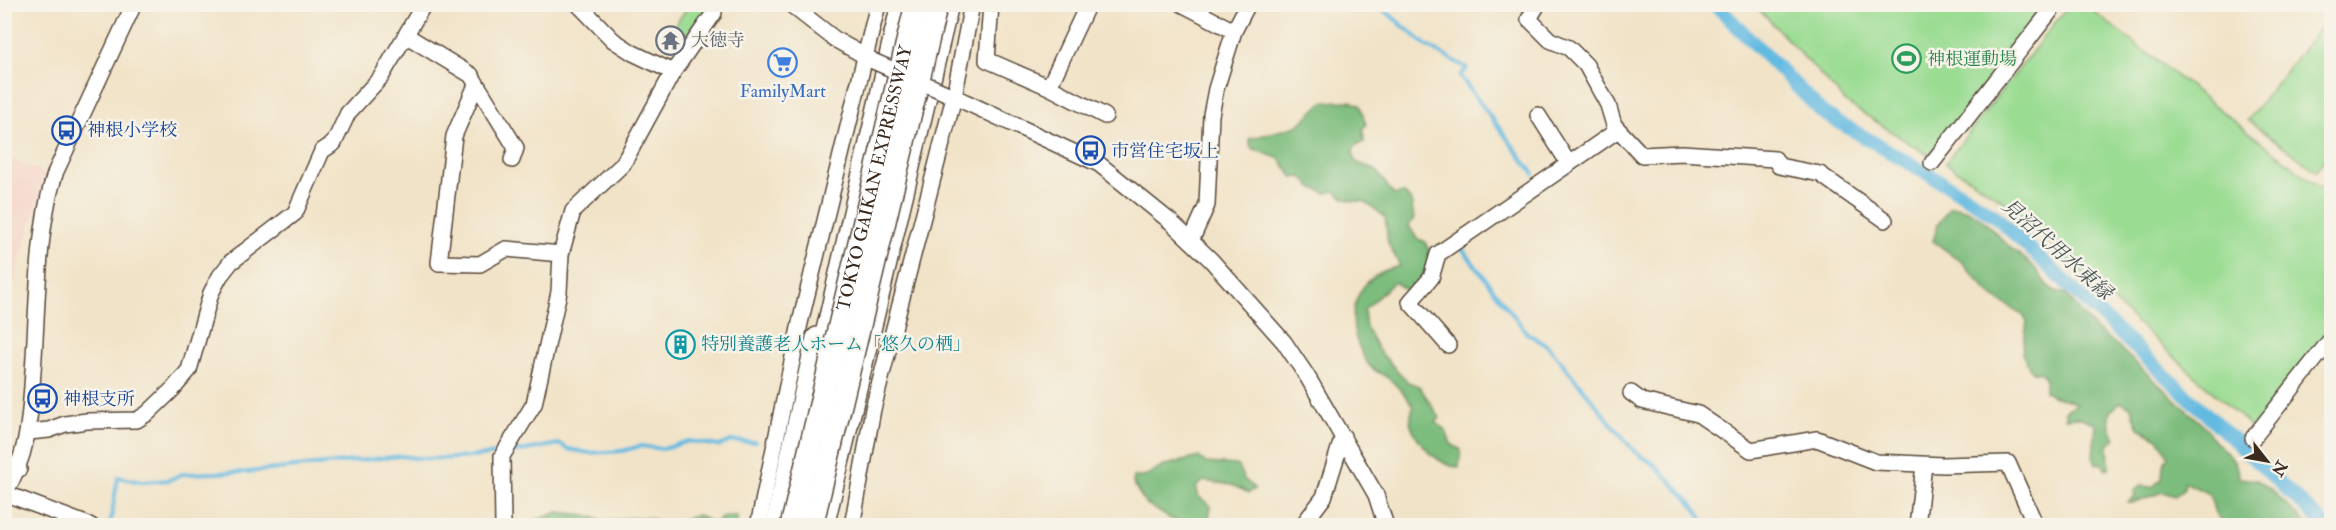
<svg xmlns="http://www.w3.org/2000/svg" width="2336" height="530" font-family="'IM FELL Double Pica','Noto Serif JP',serif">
	<rect width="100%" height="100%" fill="#f7f3e8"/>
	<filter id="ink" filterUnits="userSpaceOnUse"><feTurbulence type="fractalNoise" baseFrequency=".0167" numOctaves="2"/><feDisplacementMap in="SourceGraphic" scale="12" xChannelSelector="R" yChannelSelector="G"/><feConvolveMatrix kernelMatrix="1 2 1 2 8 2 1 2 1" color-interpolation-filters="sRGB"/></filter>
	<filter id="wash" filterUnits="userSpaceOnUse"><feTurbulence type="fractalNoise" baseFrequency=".008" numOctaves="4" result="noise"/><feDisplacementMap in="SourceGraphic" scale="24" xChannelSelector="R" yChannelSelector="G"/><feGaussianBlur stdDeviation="1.35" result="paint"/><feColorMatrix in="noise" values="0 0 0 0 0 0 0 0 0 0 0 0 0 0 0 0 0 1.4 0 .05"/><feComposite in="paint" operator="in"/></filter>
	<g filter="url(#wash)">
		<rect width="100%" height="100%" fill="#f1e3c7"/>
		<path fill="#f6d1c5" d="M5,156L46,174L11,291L5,331Z"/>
		<g fill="#9adc92" stroke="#6a8358" stroke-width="1.5">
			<path d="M689,5H706V18L686,46L669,34Z"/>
			<path d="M1755,5H2050L1929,156L1847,103Z"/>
			<path d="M2069,5H2085L2331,196V329L2252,428L2001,199L1945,163Z"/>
			<path d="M2331,13V151L2316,171L2248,120Z"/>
		</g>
		<g fill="#7bbc7c" stroke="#5b734d" stroke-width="1.5">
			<path d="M1350,101L1360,105L1366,125L1363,128L1364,142L1356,145L1353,151L1356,162L1376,170L1394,195L1404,193L1411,201L1414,218L1409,226L1417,239L1424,241L1432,255L1427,273L1413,289H1405L1394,282L1364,310L1366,327L1379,351L1408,382L1419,386L1440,418L1436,422L1446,431L1451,444L1461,450L1459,467C1439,467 1417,442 1411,425C1409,419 1412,412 1413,406C1406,396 1398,386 1388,378C1383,374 1373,371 1369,365C1342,327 1348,276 1400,266L1388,243L1385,217L1364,201C1351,202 1344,200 1335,191L1326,193L1310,187L1308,182L1301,177L1293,178L1280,159L1251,148L1249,139L1297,126L1323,102Z"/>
			<path d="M1950,207C1977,206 1992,231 2010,247C2018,254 2028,260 2035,268C2045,281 2047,291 2065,293L2094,328L2113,342L2207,429C2217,452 2232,446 2240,478L2257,480L2272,490L2307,525H2225L2215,513L2209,494L2185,482L2184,489L2175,496L2163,492L2132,503L2128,502L2135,496L2134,491L2141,486L2152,487L2162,479L2163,465L2168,456L2158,438L2139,428L2131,407L2120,402L2109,414L2110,429L2116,438L2108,445L2109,468L2106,469L2102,463L2096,464L2093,456L2096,424L2079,417L2065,418V411L2076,404C2066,396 2054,401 2045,391V379L2042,373L2032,372L2022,353L2027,321L2019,312L1993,297L1962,262L1933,241L1938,224Z"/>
			<path d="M1199,457L1206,463L1237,465L1244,479L1255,489L1249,493L1232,485L1204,481L1196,487L1199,497L1211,506L1209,518L1202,522L1182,523L1171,519L1145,503L1133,483L1134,477H1144L1166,465Z"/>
			<path d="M559,512L590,516L604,522L626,518H648L674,524L697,515L714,523L723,517L737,516V526L531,525L530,522Z"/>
		</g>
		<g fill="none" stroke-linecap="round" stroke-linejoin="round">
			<g stroke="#64bae1" stroke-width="4">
				<path d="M1377,4L1427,46L1467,68L1460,76L1534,174"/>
				<path d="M1460,246L1527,333L1548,346L1634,451L1655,465L1693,505L1707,526"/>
				<path d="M510,453L559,444L568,449L589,453L622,451L641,446L663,449L689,441L719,446L731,441L755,442"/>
				<path d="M110,526L118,477L141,482L169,480L182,474L248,472L402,456C429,461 472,458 500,453"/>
			</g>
			<path stroke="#64bae1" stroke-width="14" d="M1715,4L1823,113L1964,195L1996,217L2326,526"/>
		</g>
	</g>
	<g filter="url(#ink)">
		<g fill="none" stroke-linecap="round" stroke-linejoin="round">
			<defs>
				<g id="minor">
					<path d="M578,4L613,40L633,53L673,72"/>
					<path d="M790,4L836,40L872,60"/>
					<path d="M991,4L987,60L1049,87L1105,116"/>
					<path d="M1182,4L1234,31"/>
					<path d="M1538,4L1529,19L1550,40L1569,48L1586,65L1608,105L1614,125L1642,155L1682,153L1775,159L1779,166L1820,174L1885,220"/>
					<path d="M407,36L471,75L516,148L512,160"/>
					<path d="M476,85L454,136L439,263L480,264L506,249L561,254"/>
					<path d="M1049,87L1088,4"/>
					<path d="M946,93L1099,164L1171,222L1211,260L1284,342L1307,376L1376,495L1386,526"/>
					<path d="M1538,115L1569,164"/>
					<path d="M1932,163L2056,4"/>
					<path d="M1191,241L1207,205L1211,115L1216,89L1234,31L1248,4"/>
					<path d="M1448,345L1410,302L1431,278L1438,254L1618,130"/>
					<path d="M1631,393L1642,401L1698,414L1751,450L1817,439L1876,462L1943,465L2008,463L2036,526"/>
					<path d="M29,432L49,430L65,424L87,421L137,420L148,413L173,389L189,370L211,293L220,276L231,262L295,213L322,151L334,143L348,113L381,77L424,4"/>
					<path d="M2253,438L2332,338"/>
					<path d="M4,462L19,469"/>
					<path d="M4,493L91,526"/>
					<path d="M4,494C29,455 30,416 33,371C38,309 36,229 56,171L134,4"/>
					<path d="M503,526L502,456L534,404L559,292L561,254L573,211L623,164L673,72L714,13L713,4"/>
					<path d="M758,526L800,323L878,4"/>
					<path d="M852,526L873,409L954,97L972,4"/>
					<path d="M1302,526L1324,497L1343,436"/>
					<path d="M1917,526L1924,465"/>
				</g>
				<g id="highway">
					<path d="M821,356L902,4"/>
					<path d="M776,526L817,338"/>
					<path d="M823,526L948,4"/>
				</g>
			</defs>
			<use href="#minor" stroke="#564637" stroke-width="18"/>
			<use href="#highway" stroke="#564637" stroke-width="24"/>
			<use href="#minor" stroke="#fff" stroke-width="15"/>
			<use href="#highway" stroke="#fff" stroke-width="21"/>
			<defs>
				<path id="minor-bridge" d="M873,61L946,93"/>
				<g id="highway-bridge">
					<path id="s1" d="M791,526L916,4"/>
					<path d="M812,526L937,4"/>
				</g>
			</defs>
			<use href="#minor-bridge" stroke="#564637" stroke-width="18" stroke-linecap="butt"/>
			<use href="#highway-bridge" stroke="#564637" stroke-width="24" stroke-linecap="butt"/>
			<use href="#minor-bridge" stroke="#fff" stroke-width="15"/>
			<use href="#highway-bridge" stroke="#fff" stroke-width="21"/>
		</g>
	</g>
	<defs>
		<symbol id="temple-ring" viewBox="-11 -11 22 22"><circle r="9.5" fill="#f7f3e8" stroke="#6b7280" stroke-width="1.5"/><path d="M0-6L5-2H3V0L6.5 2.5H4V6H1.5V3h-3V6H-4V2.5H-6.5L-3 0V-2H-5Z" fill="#6b7280"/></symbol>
		<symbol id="stadium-ring" viewBox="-11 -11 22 22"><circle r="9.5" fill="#f7f3e8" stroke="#2e9e5b" stroke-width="1.5"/><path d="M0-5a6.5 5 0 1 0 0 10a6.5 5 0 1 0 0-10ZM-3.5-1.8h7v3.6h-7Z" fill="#2e9e5b"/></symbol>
		<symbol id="supermarket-ring" viewBox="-11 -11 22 22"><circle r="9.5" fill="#f7f3e8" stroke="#3f7fe0" stroke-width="1.5"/><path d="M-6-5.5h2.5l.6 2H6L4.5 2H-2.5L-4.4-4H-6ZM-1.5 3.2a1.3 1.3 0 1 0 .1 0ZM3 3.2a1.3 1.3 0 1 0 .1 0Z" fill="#3f7fe0"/></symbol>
		<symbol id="bus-ring" viewBox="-11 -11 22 22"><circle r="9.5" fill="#f7f3e8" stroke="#1a4fb4" stroke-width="1.5"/><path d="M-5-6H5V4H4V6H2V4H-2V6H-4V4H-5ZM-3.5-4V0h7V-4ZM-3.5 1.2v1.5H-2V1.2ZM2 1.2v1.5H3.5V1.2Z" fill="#1a4fb4"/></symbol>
		<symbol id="building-ring" viewBox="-11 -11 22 22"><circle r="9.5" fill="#f7f3e8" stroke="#0f9aa8" stroke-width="1.5"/><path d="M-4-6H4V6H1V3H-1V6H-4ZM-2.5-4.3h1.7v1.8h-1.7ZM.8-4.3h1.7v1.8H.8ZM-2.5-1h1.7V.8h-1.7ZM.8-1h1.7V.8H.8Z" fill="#0f9aa8"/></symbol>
	</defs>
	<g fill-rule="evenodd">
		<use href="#temple-ring" x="654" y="24" width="33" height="33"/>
		<use href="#stadium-ring" x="1890" y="42" width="33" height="33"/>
		<use href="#supermarket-ring" x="766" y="46" width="33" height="33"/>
		<use href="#bus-ring" x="50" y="114" width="33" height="33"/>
		<use href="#bus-ring" x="1074" y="134" width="33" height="33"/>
		<use href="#building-ring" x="664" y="328" width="33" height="33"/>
		<use href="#bus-ring" x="26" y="382" width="33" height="33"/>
	</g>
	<g text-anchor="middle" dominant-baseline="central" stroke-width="5" stroke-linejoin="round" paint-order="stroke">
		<g font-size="18" fill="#5b616d" stroke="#f7f3e8" text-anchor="start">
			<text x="691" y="40">大徳寺</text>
		</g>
		<g font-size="18" fill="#27864d" stroke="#f7f3e8" text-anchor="start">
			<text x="1927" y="59">神根運動場</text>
		</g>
		<g font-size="18" fill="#366cbe" stroke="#f7f3e8">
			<text x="783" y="91">FamilyMart</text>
		</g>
		<g font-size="18" fill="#164399" stroke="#f7f3e8" text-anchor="start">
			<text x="87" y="130">神根小学校</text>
			<text x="1111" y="151">市営住宅坂上</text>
			<text x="63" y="399">神根支所</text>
		</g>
		<g font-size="18" fill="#3b2a1e" stroke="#f7f3e8">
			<text stroke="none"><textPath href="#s1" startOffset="358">TOKYO GAIKAN EXPRESSWAY</textPath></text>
		</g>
		<g font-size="18" fill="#0d838f" stroke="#f7f3e8" text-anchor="start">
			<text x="701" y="344">特別養護老人ホーム「悠久の栖」</text>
		</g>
		<g font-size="20" font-style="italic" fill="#475558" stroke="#f7f3e8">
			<text transform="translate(2057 249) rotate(42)">見沼代用水東縁</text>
		</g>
	</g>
	<rect width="2336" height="530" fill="none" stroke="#f7f3e8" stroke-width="24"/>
	<g transform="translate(2267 461) rotate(121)" stroke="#f7f3e8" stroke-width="4.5" paint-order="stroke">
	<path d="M0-4.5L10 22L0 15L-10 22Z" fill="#3b2a1e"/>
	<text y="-9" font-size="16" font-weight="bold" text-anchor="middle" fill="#3b2a1e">N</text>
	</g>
</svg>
